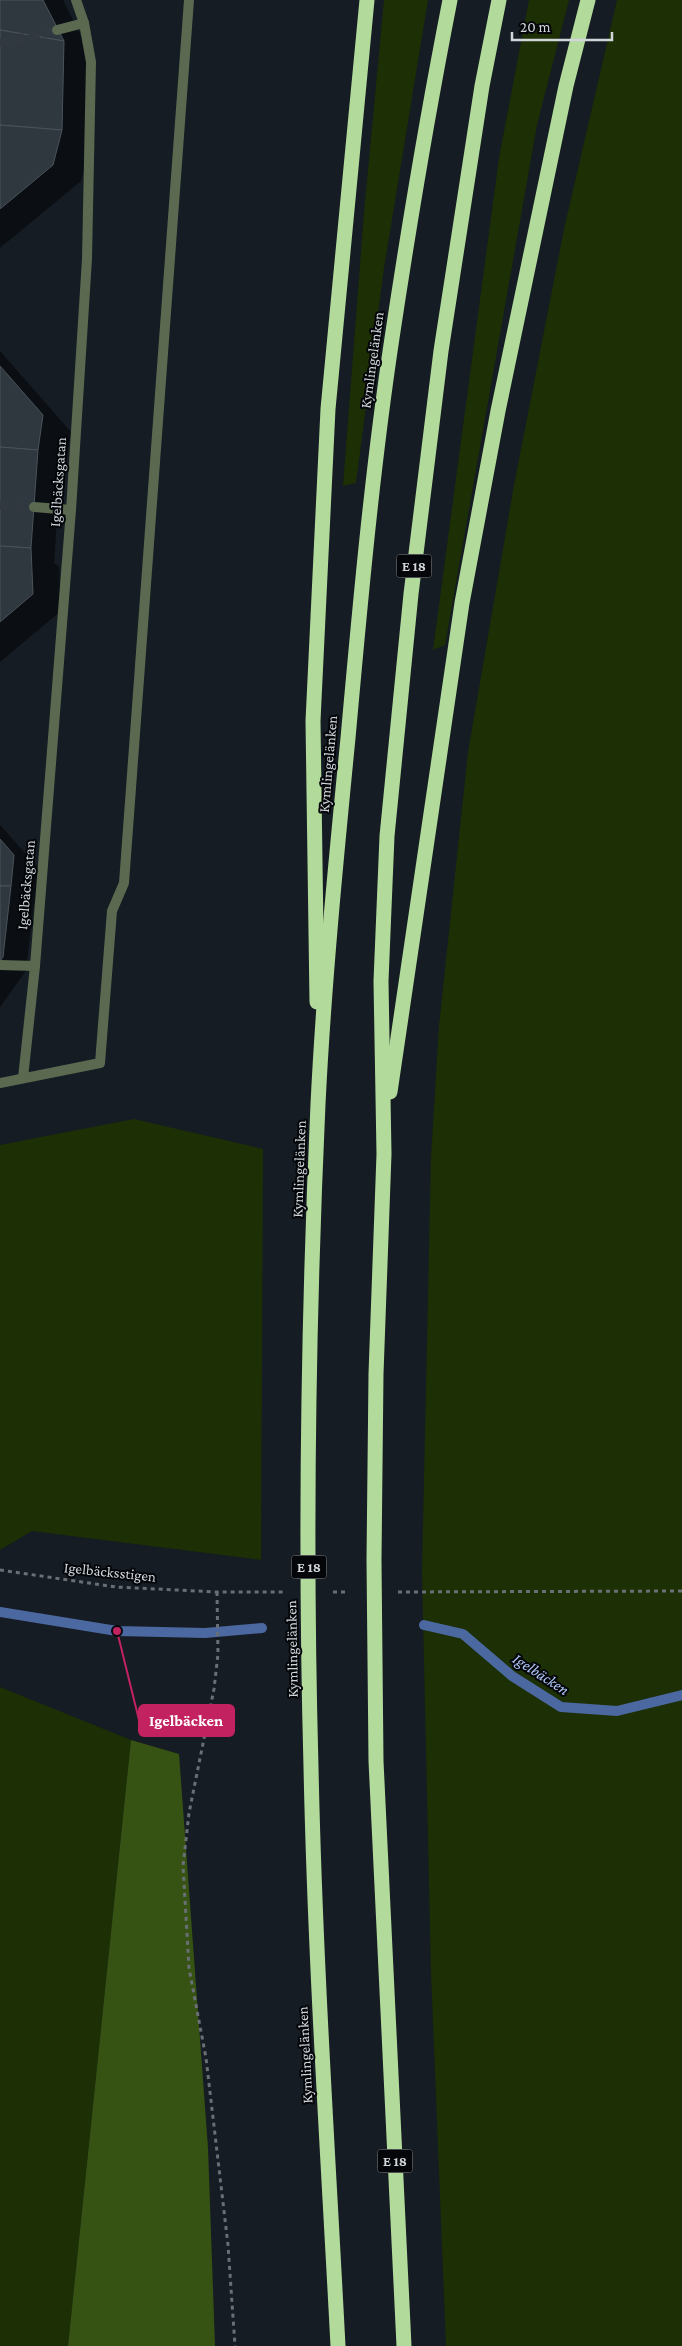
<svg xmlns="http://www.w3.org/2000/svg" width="682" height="2346" font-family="'Crimson Pro',serif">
	<rect width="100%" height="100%" fill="#151c23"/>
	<g fill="#1c2f05">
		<path d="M384,0H428L384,268L356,483L343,486L364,213Z"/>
		<path d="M529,0H569L537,125L445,645L433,650L499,158Z"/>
		<path d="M617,0H682V2346H446L431,1973L422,1571L431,1157L439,1026L468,752L514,485L564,229Z"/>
		<path d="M134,1119L263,1149L261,1560L32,1531L0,1550V1145Z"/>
		<path d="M0,1687L131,1740L68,2346H0Z"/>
	</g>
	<path fill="#375313" d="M131,1740L179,1754L208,2148L215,2346H68Z"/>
	<g fill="#0007">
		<path d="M0,0H63L91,56L90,148L81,181L0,248Z"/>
		<path d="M0,351L71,432L66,465L61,462L54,563L59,566L61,611L0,662Z"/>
		<path d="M0,825L42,872L39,902H34L26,971L0,1007Z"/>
	</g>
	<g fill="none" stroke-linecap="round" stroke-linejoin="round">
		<g stroke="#4c68a1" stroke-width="10">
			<path d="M0,1612L117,1631L205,1633L262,1628"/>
			<path d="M424,1625L463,1634L512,1676L561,1707L617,1711L682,1695"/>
		</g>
	</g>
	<g fill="#2f373f" stroke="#4a535b">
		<path d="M0,0H43L64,41L0,30Z"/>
		<path d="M0,30L64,41L62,130L0,125Z"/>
		<path d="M0,125L62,130L53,165L0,209Z"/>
		<path d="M0,366L43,415L38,450L0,447Z"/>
		<path d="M0,447L38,450L31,548L0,546Z"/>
		<path d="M0,546L31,548L33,594L0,622Z"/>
		<path d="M0,839L14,855L11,886H0Z"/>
		<path d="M0,886H11L3,957L0,961Z"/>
	</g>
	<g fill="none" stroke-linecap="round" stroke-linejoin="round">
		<g stroke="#31383f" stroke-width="10" stroke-dasharray="10 5" stroke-linecap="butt">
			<path d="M0,44L57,30"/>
			<path d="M0,505L34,507"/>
		</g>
		<g stroke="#696f75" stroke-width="3" stroke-dasharray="4 4" stroke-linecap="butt">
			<path d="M0,1570L116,1587L217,1592H284"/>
			<path d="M217,1592L218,1654L214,1689L189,1813L183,1866L189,1968L206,2058L228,2245L235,2346"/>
			<path d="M333,1592H349"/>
			<path d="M398,1592L682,1591"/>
		</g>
		<g stroke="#5a6950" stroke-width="10">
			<path d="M23,1078L35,966"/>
			<path d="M0,1083L100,1063L112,911L124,883L189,0"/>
		</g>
		<g stroke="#5a6950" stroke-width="10">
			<path d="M57,30L84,23"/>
			<path d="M34,507L71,510"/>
			<path d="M0,965L35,966L71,510L87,259L91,62L84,23L76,0"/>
		</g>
		<g stroke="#b2da9a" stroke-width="15">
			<path d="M317,1002L313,721L328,409L367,0"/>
			<path d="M390,1092L462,603L498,411L566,86L588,0"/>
			<path d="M338,2346C328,2153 315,1960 311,1767C305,1546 308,1324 318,1104C324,982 336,860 348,738C360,605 372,471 392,338C409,225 428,112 450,0"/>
			<path d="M404,2346L376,1761L374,1560L376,1374L384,1154L381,981L387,836L411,594L441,351L482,86L499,0"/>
		</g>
	</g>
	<g text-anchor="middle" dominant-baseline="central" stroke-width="4" stroke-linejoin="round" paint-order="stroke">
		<g fill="#040609" stroke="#94989c" stroke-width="1">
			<rect x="396.5" y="554.5" width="35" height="23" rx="4"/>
			<rect x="291.5" y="1555.5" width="35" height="23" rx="4"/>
			<rect x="377.5" y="2149.5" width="35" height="23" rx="4"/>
		</g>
		<g font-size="14" font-weight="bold" fill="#d1d6db">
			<text x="414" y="566">E 18</text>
			<text x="309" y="1567">E 18</text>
			<text x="395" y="2161">E 18</text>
		</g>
		<g font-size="15" fill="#d1d6db" stroke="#040609">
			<text transform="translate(372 360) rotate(-82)">Kymlingelänken</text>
			<text transform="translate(58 482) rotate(-86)">Igelbäcksgatan</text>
			<text transform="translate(328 764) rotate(-85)">Kymlingelänken</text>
			<text transform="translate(26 885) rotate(-85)">Igelbäcksgatan</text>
			<text transform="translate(299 1169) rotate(-88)">Kymlingelänken</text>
			<text transform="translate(110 1572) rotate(6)">Igelbäcksstigen</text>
			<text transform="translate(292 1649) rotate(-91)">Kymlingelänken</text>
			<text transform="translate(305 2055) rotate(-93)">Kymlingelänken</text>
		</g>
		<g font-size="16" font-style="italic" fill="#afc8fa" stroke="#040609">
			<text transform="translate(541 1674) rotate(33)">Igelbäcken</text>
		</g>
	</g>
	<path fill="none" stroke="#c32261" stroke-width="2" d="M117 1631L139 1720"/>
	<circle fill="#c32261" stroke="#040609" stroke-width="2" cx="117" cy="1631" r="5"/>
	<rect fill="#c32261" stroke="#c32261" stroke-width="2" x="139" y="1705" width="95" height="31" rx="5"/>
	<g font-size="16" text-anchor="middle" font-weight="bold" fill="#fff">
		<text x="186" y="1726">Igelbäcken</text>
	</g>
	<path d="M512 32v8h100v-8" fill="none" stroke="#d1d6db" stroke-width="2.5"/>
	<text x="520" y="32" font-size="15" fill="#d1d6db" stroke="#040609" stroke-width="4" paint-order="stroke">20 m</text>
</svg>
